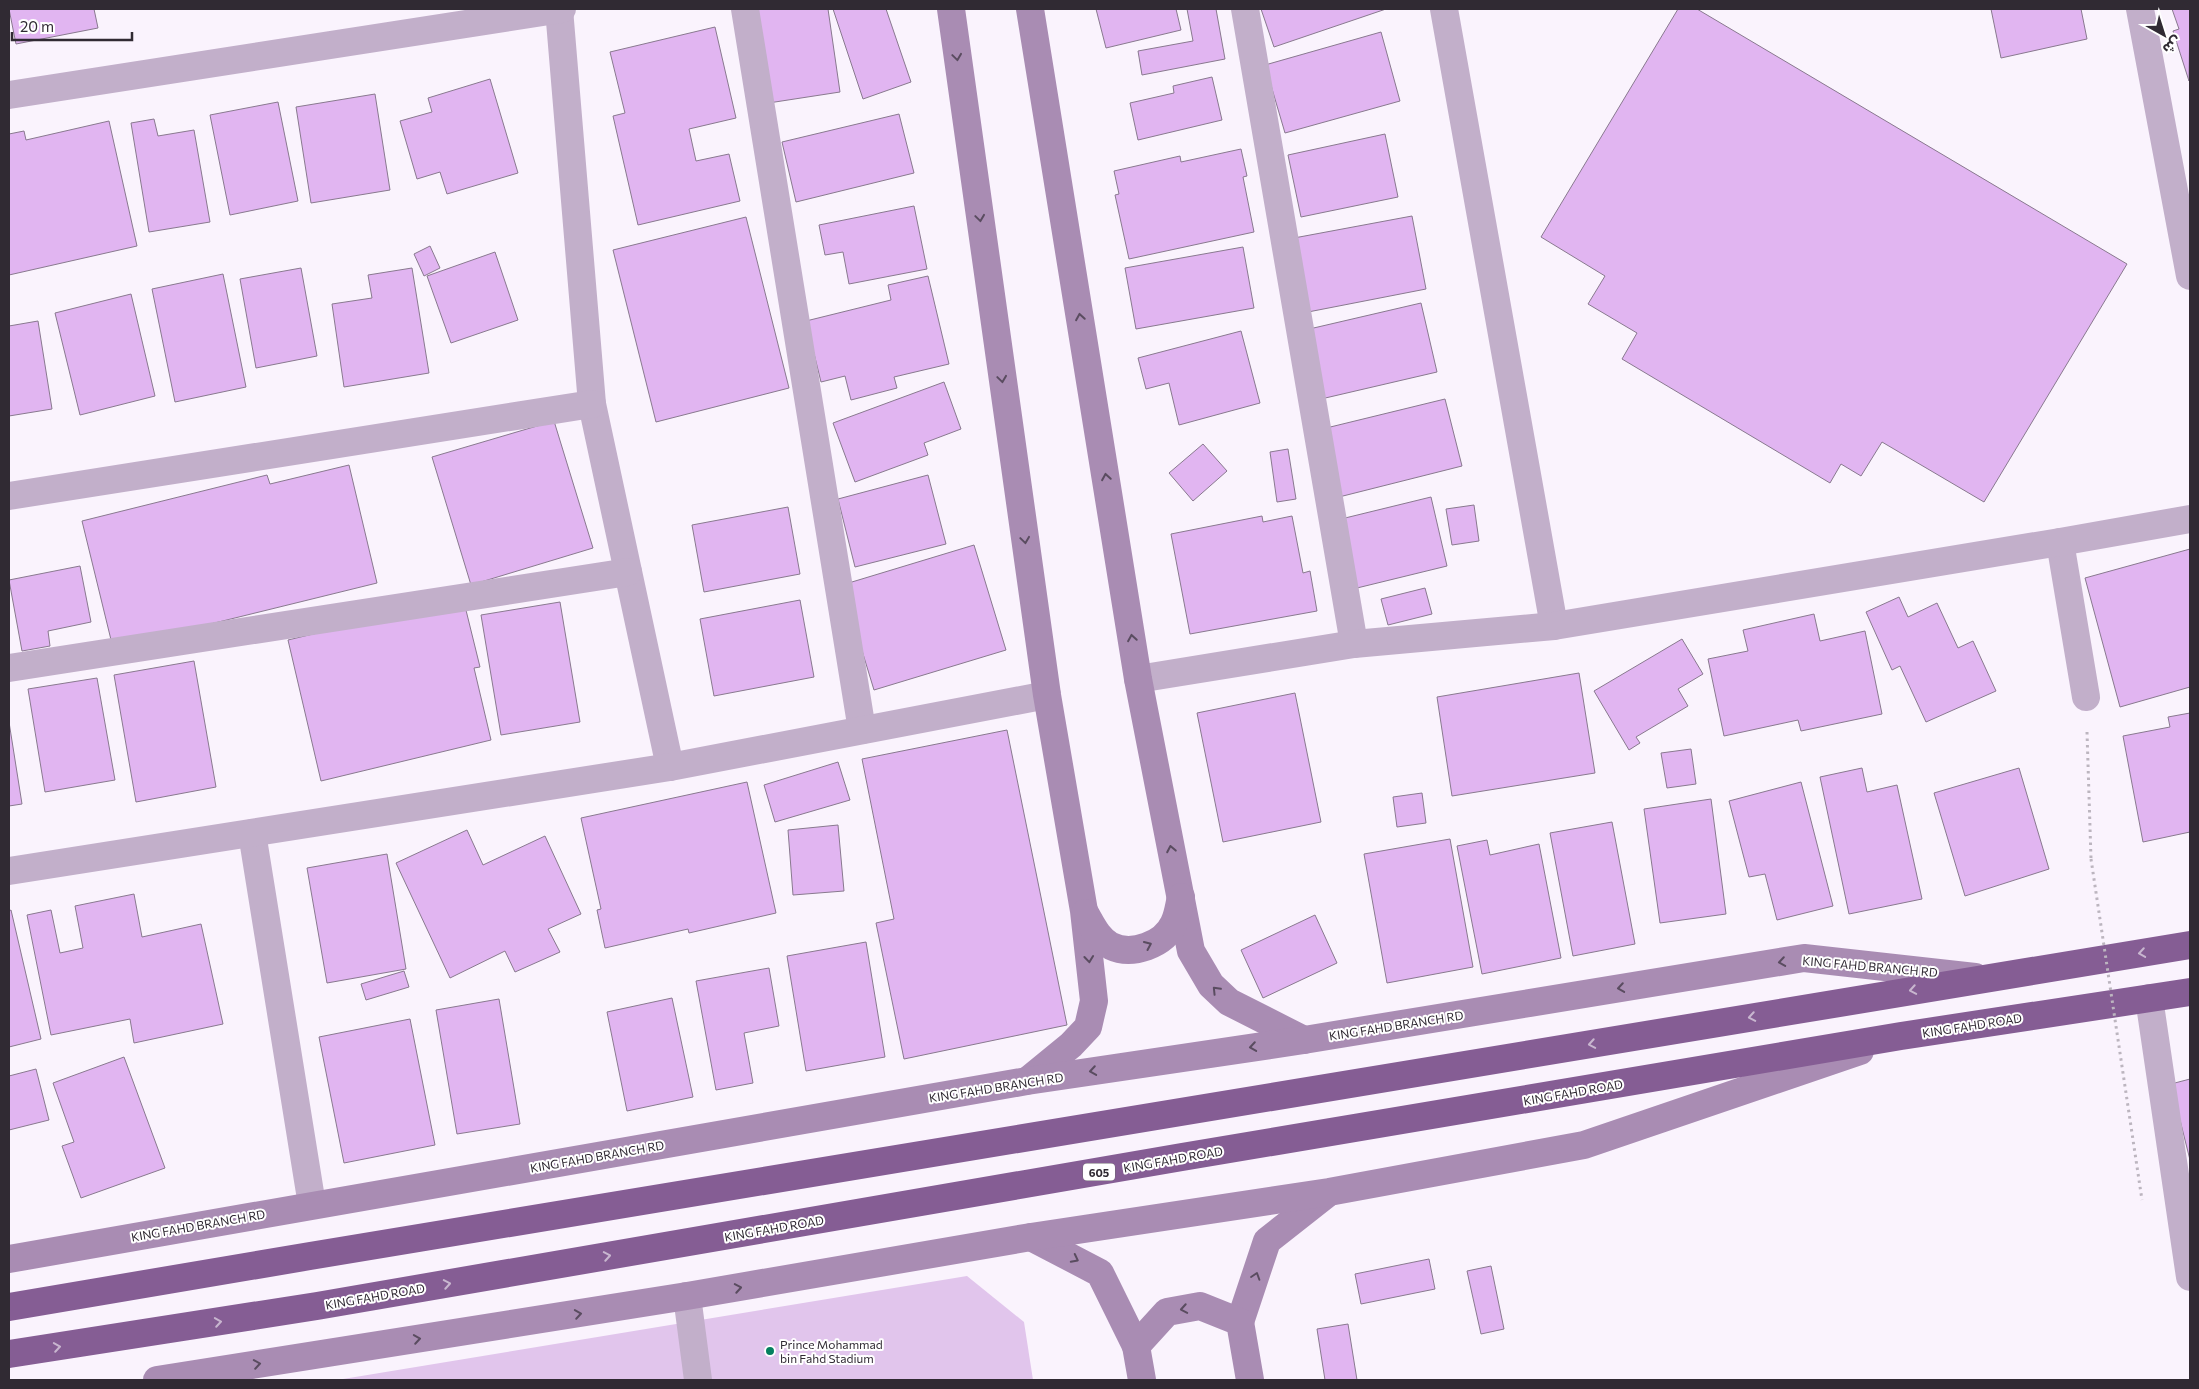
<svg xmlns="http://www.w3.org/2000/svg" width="2199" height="1389" font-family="Commissioner,'Noto Sans Arabic',sans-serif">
	<rect width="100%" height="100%" fill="#faf3fd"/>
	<path fill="#e1c5ec" d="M967,1276L1024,1322L1033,1380H337Z"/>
	<g fill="#e1b5f1" stroke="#89798f">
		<path d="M9,9H94L98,28L16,44Z"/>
		<path d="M749,9H828L840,92L762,104Z"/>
		<path d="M833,9H886L911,82L863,99Z"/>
		<path d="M1096,9H1176L1181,30L1106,48Z"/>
		<path d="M1187,9H1216L1225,59L1142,75L1138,51L1193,41Z"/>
		<path d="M1261,9H1386L1274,47Z"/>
		<path d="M1678,9H1697L2127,264L1984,502L1882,442L1861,476L1841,464L1830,483L1622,359L1637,333L1588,304L1605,276L1541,237Z"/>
		<path d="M1991,9H2081L2087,39L2001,58Z"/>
		<path d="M2172,9H2190L2189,81L2173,31L2179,29Z"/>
		<path d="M715,27L736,118L689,129L696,161L729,154L740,201L638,225L613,116L625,113L610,52Z"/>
		<path d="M1381,32L1400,101L1285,133L1265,65Z"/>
		<path d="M1212,77L1222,120L1138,140L1130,103L1174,93L1173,86Z"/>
		<path d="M490,79L518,173L447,194L440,172L417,179L400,121L432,112L428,98Z"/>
		<path d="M375,94L390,190L311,203L296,107Z"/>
		<path d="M278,102L298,201L230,215L210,115Z"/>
		<path d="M899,114L914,173L796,202L782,142Z"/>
		<path d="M154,119L158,136L194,130L210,222L149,232L131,123Z"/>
		<path d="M109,121L137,246L9,275V134L24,131L26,140Z"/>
		<path d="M1385,134L1398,197L1301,217L1288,155Z"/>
		<path d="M1241,149L1247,176L1243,177L1254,232L1129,259L1115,195L1119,194L1114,171L1180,156L1181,162Z"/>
		<path d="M914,206L927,269L849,284L843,252L825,255L819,225Z"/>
		<path d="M1412,216L1426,289L1308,312L1294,238Z"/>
		<path d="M746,217L789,388L656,422L613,250Z"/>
		<path d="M430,246L440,268L424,276L414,254Z"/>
		<path d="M1243,247L1254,308L1136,329L1125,268Z"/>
		<path d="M495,252L518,320L451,343L427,276Z"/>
		<path d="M301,268L317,356L256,368L240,279Z"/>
		<path d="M412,268L429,373L344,387L332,304L372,298L368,275Z"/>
		<path d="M223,274L246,387L175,402L152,289Z"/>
		<path d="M928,276L949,364L894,377L897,388L851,400L845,376L821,382L806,321L891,300L888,285Z"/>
		<path d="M131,294L155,396L80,415L55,313Z"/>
		<path d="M1421,303L1437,372L1321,399L1305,330Z"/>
		<path d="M38,321L52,409L9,416V326Z"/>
		<path d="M1241,331L1260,403L1179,425L1169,383L1146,389L1138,358Z"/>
		<path d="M944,382L961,429L924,443L928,455L855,482L833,423Z"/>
		<path d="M1445,399L1462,466L1335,498L1318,430Z"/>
		<path d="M554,421L593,548L471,585L432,457Z"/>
		<path d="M1203,444L1227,471L1193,501L1169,473Z"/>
		<path d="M1288,449L1296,499L1277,502L1270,452Z"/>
		<path d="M349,465L377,583L113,648L82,521L267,475L270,484Z"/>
		<path d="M928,475L946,544L855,567L838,499Z"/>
		<path d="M1431,497L1447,566L1357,588L1341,519Z"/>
		<path d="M1474,505L1479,541L1452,545L1446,509Z"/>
		<path d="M788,507L800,574L704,592L692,525Z"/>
		<path d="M1262,516L1263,522L1292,516L1303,573L1310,571L1317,611L1190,634L1171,534Z"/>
		<path d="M974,545L1006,650L874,690L842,585Z"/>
		<path d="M2190,549V687L2120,707L2085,578Z"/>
		<path d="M80,566L91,622L48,631L50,646L22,651L9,580Z"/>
		<path d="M1425,588L1432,614L1388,625L1381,599Z"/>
		<path d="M1899,597L1908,617L1937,603L1958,648L1973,641L1996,691L1926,722L1900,666L1892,670L1866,612Z"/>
		<path d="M463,598L480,667L474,668L491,740L321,781L288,640Z"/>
		<path d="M800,600L814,677L714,696L700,619Z"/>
		<path d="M560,602L580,722L501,735L481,615Z"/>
		<path d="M1814,614L1820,641L1865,631L1882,714L1801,731L1798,720L1724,736L1708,659L1748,651L1743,630Z"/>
		<path d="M1682,639L1703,674L1678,689L1688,706L1636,737L1640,743L1629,750L1594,691Z"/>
		<path d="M194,661L216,787L136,802L114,675Z"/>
		<path d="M1579,673L1595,773L1452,796L1437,697Z"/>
		<path d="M97,678L115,780L45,792L28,689Z"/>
		<path d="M1295,693L1321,822L1223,842L1197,713Z"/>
		<path d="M2190,713V832L2143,842L2123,736L2170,727L2168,717Z"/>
		<path d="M9,722L22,804L9,806Z"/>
		<path d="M1007,730L1067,1025L904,1059L876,923L894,919L862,759Z"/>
		<path d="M1691,749L1696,784L1667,788L1661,753Z"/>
		<path d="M838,762L850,800L775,822L764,785Z"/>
		<path d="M1862,768L1867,792L1897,785L1922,899L1849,914L1820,777Z"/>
		<path d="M2019,768L2049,869L1965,896L1934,793Z"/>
		<path d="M747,782L776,913L689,933L688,929L605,948L597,910L601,909L581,818Z"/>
		<path d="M1801,782L1833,906L1777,920L1765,874L1749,877L1729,801Z"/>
		<path d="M1422,793L1426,823L1397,827L1393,797Z"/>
		<path d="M1711,799L1726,914L1660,923L1644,809Z"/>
		<path d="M1612,822L1635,944L1573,956L1550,833Z"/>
		<path d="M838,825L844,891L793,895L788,830Z"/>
		<path d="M467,830L483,865L545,836L581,914L548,929L560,952L515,972L505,951L450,978L396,863Z"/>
		<path d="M1450,839L1473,967L1387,983L1364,854Z"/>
		<path d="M1487,840L1490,855L1539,844L1561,958L1482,974L1457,846Z"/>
		<path d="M387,854L406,969L327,983L307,868Z"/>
		<path d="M134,894L142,937L201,924L223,1024L134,1043L130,1019L51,1035L27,915L51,910L60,953L83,948L75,906Z"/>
		<path d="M11,910L41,1039L9,1047V911Z"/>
		<path d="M1315,915L1337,963L1263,998L1241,950Z"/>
		<path d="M866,942L885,1057L806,1071L787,956Z"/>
		<path d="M769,968L779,1026L744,1033L753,1083L716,1090L696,981Z"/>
		<path d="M404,971L409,987L366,1000L361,984Z"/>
		<path d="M672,998L693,1097L627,1111L607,1012Z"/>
		<path d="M499,999L520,1124L457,1134L436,1010Z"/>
		<path d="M410,1019L435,1145L344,1163L319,1037Z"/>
		<path d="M124,1057L165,1168L81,1198L62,1146L74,1142L53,1083Z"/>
		<path d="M36,1069L49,1120L9,1130V1076Z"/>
		<path d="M2190,1079V1160L2171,1084Z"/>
		<path d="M1429,1259L1435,1289L1361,1304L1355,1274Z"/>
		<path d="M1491,1266L1504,1329L1481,1334L1467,1271Z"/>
		<path d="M1348,1324L1357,1380H1325L1317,1329Z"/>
	</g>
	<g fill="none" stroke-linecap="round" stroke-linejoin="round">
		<path stroke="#bcb5bf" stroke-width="3" stroke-dasharray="2.5 4" stroke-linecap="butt" d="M2087,732L2091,859"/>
		<g stroke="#c2afca" stroke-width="28">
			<path d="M559,9L592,404L670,767"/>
			<path d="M745,9L862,730"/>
			<path d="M1245,9L1354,644"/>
			<path d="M1444,9L1554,626"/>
			<path d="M2140,9L2190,276"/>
			<path d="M9,95L562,9"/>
			<path d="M9,496L592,404"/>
			<path d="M2060,542L2086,697"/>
			<path d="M9,668L628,572"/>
			<path d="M1138,679L1354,644L1554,626L2060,542L2190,519"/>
			<path d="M252,833L312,1205"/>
			<path d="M9,871L670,767L1047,695"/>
			<path d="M2149,998L2190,1277"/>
			<path d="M687,1296L698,1380"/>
		</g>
		<g stroke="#a98cb3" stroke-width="28">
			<path d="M951,9L1047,695L1084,911L1094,1001L1088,1027L1071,1045L1027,1081"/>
			<path d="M1030,9L1138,679L1191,951L1211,985L1229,1002L1304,1040"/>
			<path d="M1085,913C1092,925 1098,939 1111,946C1132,956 1164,945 1174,923C1178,915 1179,905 1181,897"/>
			<path d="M1031,1237L1100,1273L1136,1346"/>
			<path d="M9,1259L1027,1081L1304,1040L1804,958L1975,977"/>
			<path d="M1240,1322L1267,1241L1328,1193"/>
			<path d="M157,1380L687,1296L1031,1237L1329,1192L1584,1145L1860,1051"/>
			<path d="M1142,1380L1136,1346L1167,1312L1200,1306L1240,1322L1250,1380"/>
		</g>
		<g stroke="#855d94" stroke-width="28">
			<path d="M9,1307L310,1256L2190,945"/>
			<path d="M9,1354L317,1306L1182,1157L1901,1036L2190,992"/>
		</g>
		<path stroke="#bcb5bf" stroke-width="3" stroke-dasharray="2.5 4" stroke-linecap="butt" d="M2091,859L2142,1200"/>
	</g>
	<defs><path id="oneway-chevron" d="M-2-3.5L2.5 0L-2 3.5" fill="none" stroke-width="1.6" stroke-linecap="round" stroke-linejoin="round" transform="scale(1.25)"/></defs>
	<g stroke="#5a4c60">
		<use href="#oneway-chevron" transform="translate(957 57) rotate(82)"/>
		<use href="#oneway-chevron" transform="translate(980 218) rotate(82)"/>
		<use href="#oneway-chevron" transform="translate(1080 317) rotate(-99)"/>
		<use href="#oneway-chevron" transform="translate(1002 379) rotate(82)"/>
		<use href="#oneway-chevron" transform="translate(1106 477) rotate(-99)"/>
		<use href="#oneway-chevron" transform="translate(1025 540) rotate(82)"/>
		<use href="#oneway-chevron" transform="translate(1132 638) rotate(-99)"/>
		<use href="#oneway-chevron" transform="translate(1171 849) rotate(-101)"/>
		<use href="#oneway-chevron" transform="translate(1148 945) rotate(-24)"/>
		<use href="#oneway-chevron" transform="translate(1089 959) rotate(84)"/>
		<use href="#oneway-chevron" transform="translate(1782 962) rotate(171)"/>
		<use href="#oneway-chevron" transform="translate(1621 988) rotate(171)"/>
		<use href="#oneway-chevron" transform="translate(1216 990) rotate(-134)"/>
		<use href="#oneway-chevron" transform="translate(1253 1047) rotate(171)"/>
		<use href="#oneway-chevron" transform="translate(1093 1071) rotate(171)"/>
		<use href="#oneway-chevron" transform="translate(1075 1259) rotate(27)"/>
		<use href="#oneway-chevron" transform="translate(1256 1276) rotate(-72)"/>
		<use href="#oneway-chevron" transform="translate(738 1288) rotate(-10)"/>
		<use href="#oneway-chevron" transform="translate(1184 1309) rotate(170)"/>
		<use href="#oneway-chevron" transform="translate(578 1314) rotate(-9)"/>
		<use href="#oneway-chevron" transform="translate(417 1339) rotate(-9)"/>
		<use href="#oneway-chevron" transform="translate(257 1364) rotate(-9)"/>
	</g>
	<g stroke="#c8b6cf">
		<use href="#oneway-chevron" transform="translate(2142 953) rotate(171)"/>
		<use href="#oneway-chevron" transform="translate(1913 990) rotate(170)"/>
		<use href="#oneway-chevron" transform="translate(1752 1017) rotate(170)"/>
		<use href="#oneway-chevron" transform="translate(1592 1044) rotate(170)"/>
		<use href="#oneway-chevron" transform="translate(607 1256) rotate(-10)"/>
		<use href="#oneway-chevron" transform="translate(447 1284) rotate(-10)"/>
		<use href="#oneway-chevron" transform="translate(218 1322) rotate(-9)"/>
		<use href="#oneway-chevron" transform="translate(57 1347) rotate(-9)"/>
	</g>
	<circle fill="#05805f" stroke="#fff" stroke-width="2" cx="770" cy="1351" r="5"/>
	<g text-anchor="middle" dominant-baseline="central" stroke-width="4" stroke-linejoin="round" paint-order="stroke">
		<rect fill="#fff" stroke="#6e6a70" stroke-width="1" x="1083" y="1163.5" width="32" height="17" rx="4"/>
		<g font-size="11" font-weight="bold" fill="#302a33">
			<text x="1099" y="1172">605</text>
		</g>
		<g font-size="12" fill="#302a33" stroke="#fff">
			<text transform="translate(1870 966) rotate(5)">KING FAHD BRANCH RD</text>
			<text transform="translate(1396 1025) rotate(-9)">KING FAHD BRANCH RD</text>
			<text transform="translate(1972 1025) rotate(-9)">KING FAHD ROAD</text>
			<text transform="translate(996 1087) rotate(-9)">KING FAHD BRANCH RD</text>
			<text transform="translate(1573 1092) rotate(-10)">KING FAHD ROAD</text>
			<text transform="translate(597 1156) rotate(-10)">KING FAHD BRANCH RD</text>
			<text transform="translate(1173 1159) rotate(-10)">KING FAHD ROAD</text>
			<text transform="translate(198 1225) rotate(-10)">KING FAHD BRANCH RD</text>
			<text transform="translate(774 1228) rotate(-10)">KING FAHD ROAD</text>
			<text transform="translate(375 1296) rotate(-10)">KING FAHD ROAD</text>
		</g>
		<g font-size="12" fill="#302a33" stroke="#fff" text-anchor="start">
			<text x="780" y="1344">Prince Mohammad<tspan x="780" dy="14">bin Fahd Stadium</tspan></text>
		</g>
	</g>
	<rect width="2199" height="1389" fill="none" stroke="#302a33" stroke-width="20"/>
	<g transform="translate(2164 35) rotate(141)" stroke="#ffffff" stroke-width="4" paint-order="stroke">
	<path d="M0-4L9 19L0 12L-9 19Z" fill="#302a33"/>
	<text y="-8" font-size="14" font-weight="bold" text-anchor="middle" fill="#302a33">ش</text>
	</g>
	<path d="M12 32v8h120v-8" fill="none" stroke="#302a33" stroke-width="2.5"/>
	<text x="20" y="32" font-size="15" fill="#302a33" stroke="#ffffff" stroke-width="4" paint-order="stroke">20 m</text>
</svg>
